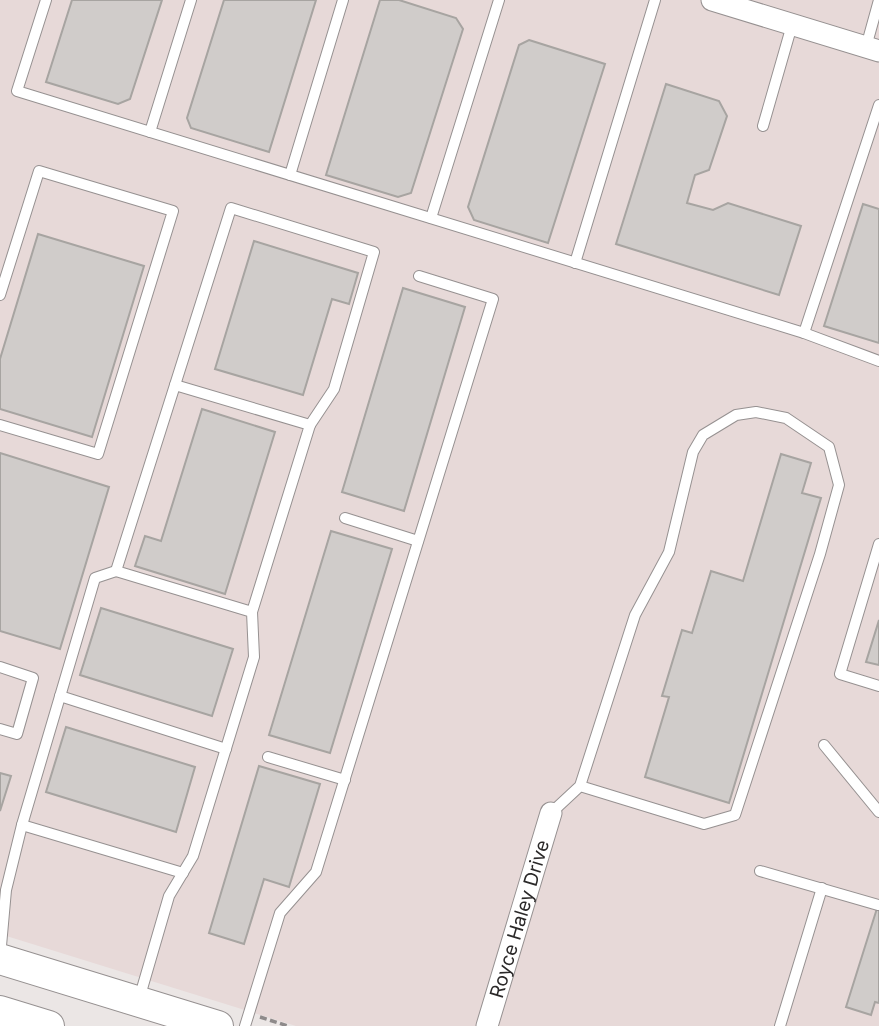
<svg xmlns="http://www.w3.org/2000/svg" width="879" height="1026" font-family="Inter,sans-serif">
	<rect width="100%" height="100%" fill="#ebe6e5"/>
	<path fill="#e7d9d8" d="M0,0H879V1026H296L0,934Z"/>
	<g fill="#d0ccca" stroke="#a7a4a1" stroke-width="2">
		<path d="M72,0H162L130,99L118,104L46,82Z"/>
		<path d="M224,0H316L269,152L191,128L187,118Z"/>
		<path d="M380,0H399L456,18L463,29L411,193L398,197L326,175Z"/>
		<path d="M529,40L605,64L548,243L474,220L468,207L519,45Z"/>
		<path d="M666,84L719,101L727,116L709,170L695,175L687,203L713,210L728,203L801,226L779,295L616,244Z"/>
		<path d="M863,204L879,209V343L824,326Z"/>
		<path d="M38,234L144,266L92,437L0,409V359Z"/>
		<path d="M254,241L358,273L349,304L332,299L303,395L215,369Z"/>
		<path d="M403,288L465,307L404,511L342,492Z"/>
		<path d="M202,409L275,432L225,594L135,566L145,536L161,541Z"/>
		<path d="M0,453L109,487L60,649L0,631Z"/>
		<path d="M781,454L811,463L802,493L821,498L729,803L645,777L669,697L662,696L682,630L692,633L711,571L743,581Z"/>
		<path d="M331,531L392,549L330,753L269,735Z"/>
		<path d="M101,608L233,649L212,716L80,675Z"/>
		<path d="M879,620V665L866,662Z"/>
		<path d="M66,727L195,767L176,832L46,792Z"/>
		<path d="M259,766L320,784L289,887L264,879L244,944L209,933Z"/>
		<path d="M0,773L11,776L0,811Z"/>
		<path d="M879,902V1003L875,1002L871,1015L846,1007Z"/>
	</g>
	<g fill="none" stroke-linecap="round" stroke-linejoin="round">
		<defs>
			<g id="service">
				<path d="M46,0L17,91L804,333L879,361"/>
				<path d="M866,47L879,0"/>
				<path d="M763,126L792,25"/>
				<path d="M150,132L191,0"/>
				<path d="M290,175L343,0"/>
				<path d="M431,218L499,0"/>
				<path d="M575,263L655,0"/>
				<path d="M0,295L39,171L173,211L98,454L0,425"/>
				<path d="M804,333L879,105"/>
				<path d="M175,385L231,208L374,252L334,389L310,425"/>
				<path d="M345,518L418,541"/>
				<path d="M879,544L840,674L879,686"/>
				<path d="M0,667L33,678L17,734L0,729"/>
				<path d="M60,696L226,749"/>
				<path d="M824,745L879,812"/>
				<path d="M268,757L345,780"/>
				<path d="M551,813L580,786L704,824L735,815L820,554L839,485L829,447L786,418L756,412L736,415L703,435L693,452L669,552L635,615L580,786"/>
				<path d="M22,825L183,873"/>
				<path d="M760,871L878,905"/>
				<path d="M0,957L6,890L22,825L95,578L116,571"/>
				<path d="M139,999L169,896L193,856L254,657L252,612L310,425L175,385L116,571L252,612"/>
				<path d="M245,1026L280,913L316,872L493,299L419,276"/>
				<path d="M780,1026L822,888"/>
			</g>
			<g id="minor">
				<path d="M712,0L879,51"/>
				<path id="s1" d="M487,1026L551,813"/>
			</g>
			<g id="secondary">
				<path d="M0,959L218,1026"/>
				<path d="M0,1011L49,1026"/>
			</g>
		</defs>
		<use href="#service" stroke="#969191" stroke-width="12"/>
		<use href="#minor" stroke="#969191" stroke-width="23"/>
		<use href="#secondary" stroke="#969191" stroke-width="32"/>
		<path stroke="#8e8a8a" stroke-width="3.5" stroke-dasharray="7 3.5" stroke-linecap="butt" d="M260,1017L288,1026"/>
		<use href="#service" stroke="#fff" stroke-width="10"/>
		<use href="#minor" stroke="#fff" stroke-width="21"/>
		<use href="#secondary" stroke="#fff" stroke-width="30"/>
	</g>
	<g text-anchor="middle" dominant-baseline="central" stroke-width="6" stroke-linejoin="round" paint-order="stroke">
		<g font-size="19" fill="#2b2929" stroke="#fff">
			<text stroke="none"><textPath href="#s1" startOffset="112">Royce Haley Drive</textPath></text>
		</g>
	</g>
</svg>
